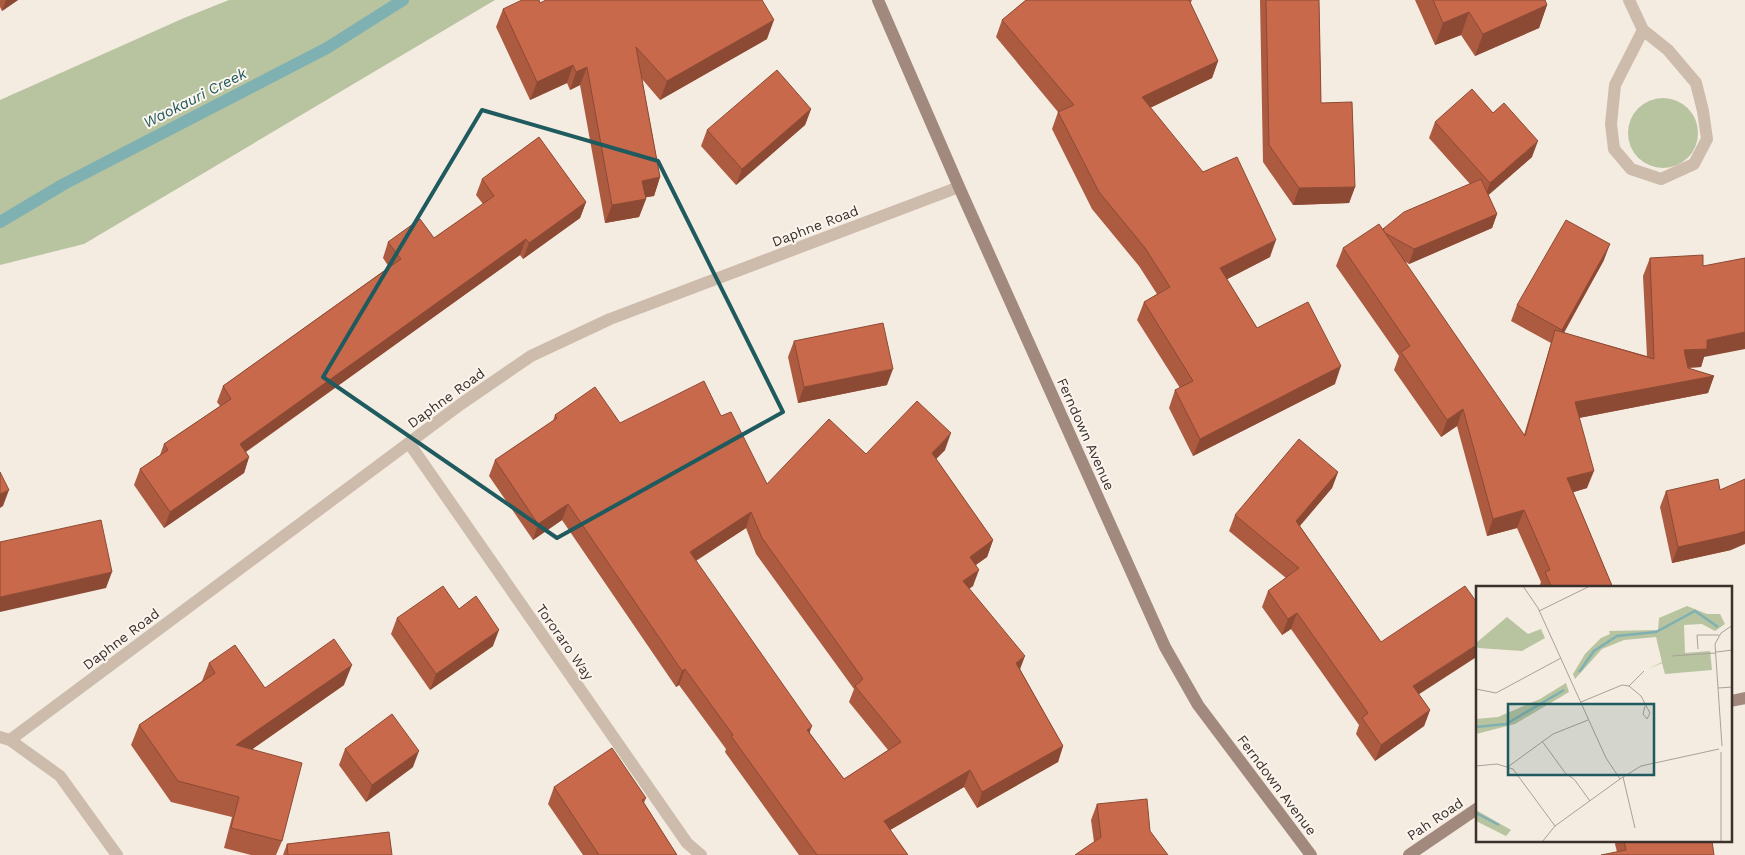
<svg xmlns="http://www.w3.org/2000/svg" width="1745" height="855" font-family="'Work Sans',sans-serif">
	<rect width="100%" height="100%" fill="#f4ebe1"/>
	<g fill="#b8c4a0">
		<path d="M229,0H495L84,244L0,265V100L184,18Z"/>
		<circle cx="1663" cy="133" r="35"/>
	</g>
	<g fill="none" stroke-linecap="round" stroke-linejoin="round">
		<path stroke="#7fb0b2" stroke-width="12" d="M0,222L64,184L327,48L403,0"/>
		<g stroke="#cdbbac" stroke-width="12">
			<path d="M1629,0L1643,30L1668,50L1696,83L1703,111L1707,139L1694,164L1661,179L1631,169L1614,149L1611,124L1615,85L1643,30"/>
			<path d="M409,443L687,843L701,855"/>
			<path d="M0,737L10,740L60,776L117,855"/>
			<path d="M10,740L461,404L531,356L610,319L959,187"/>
		</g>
		<g stroke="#a18a7d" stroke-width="12">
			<path d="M878,0L959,187L1165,647L1198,705L1311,855"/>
			<path d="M1731,701L1745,698"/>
			<path d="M1409,855L1478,808"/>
		</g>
	</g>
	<g fill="#ac5a40" fill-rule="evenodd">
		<path d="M0,0H18L2,11L0,7Z"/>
		<path d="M1026,0H1192L1190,4L1218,61L1212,78L1150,108L1270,257L1227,279L1257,328L1335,384L1193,456L1169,408L1175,390L1180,388L1137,320L1144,302L1157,294L1139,266L1092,209L1052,129L1058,112L996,37L1002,20Z"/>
		<path d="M1260,0H1319L1321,103L1355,187L1349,203L1293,205L1263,162Z"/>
		<path d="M1415,0H1545L1547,5L1539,28L1475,56L1461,35L1435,45Z"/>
		<path d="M540,3L767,39L660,100L642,79L660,177L654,196L646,197V199L639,217L605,223L580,85L570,90L567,83L530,100L496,27L503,9Z"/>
		<path d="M811,109L805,125L736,185L701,146L707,130Z"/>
		<path d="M1435,122L1532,157L1488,195L1497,214L1492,228L1409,264L1404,261L1524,435L1551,343L1511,321L1517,305L1604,260L1564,333L1647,356L1643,276L1650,258L1704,357L1701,367L1688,368L1714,376L1708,393L1579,418L1587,488L1573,492L1613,588H1539L1541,582L1517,528L1487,536L1457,426L1441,437L1394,370L1399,356L1336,266L1343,248L1383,229L1470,184L1429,138Z"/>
		<path d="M482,179L586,202L580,218L523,259L520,255L246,452L249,457L244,473L164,528L134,485L140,469L160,455L164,444L220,406L217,402L223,386L389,267L383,258L388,242L434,238L483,204L476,195Z"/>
		<path d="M794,341L887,385L798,403L788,357Z"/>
		<path d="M555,415L620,423L721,416L767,484L866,454L945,450L936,459L993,540L987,557L976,565L973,586L969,589L1020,669L1063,746L1058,762L977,808L964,787L890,830L908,855H799L725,752L726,749L679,685L676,687L562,520L533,540L489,476L495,460L553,421ZM746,528L756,554L854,689L849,702L888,750L844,779L810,733L696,561Z"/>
		<path d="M1338,472L1332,488L1300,526L1381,642L1430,710L1424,726L1375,761L1356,734L1359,725L1291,629L1282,635L1262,607L1268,591L1286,578L1229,531L1235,515Z"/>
		<path d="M1720,490L1731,550L1672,563L1660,507L1666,491Z"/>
		<path d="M459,609L493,646L430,690L391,634L397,618Z"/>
		<path d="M209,663L265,688L344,685L251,750L282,841L276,855H251L224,848L232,817L171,802L131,745L139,725L202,681Z"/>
		<path d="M345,749L413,767L366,802L339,765Z"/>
		<path d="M554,787L646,798L644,803L677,855H583L548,804Z"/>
		<path d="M1097,804L1150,831L1094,842L1091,820Z"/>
		<path d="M1616,841H1712L1617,852L1615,844Z"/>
		<path d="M287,844L392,855H283Z"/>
	</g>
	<g fill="#8c4a34">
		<path d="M6,0H18L2,11Z"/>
		<path d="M1547,5L1539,28L1475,56L1483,34Z"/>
		<path d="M1469,12L1461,35L1435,45L1443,23Z"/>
		<path d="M774,20L767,39L660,100L667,81Z"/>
		<path d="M1218,61L1212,78L1135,115L1142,97Z"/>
		<path d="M573,65L567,83L530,100L537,82Z"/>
		<path d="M587,67L580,85L570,90L576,72Z"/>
		<path d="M811,109L805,125L736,185L742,169Z"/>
		<path d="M1538,141L1532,157L1484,199L1490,183Z"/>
		<path d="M660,177L654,196L636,199L642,181Z"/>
		<path d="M1355,187L1349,203L1293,205L1299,188Z"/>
		<path d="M646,199L639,217L605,223L612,205Z"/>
		<path d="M586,202L580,218L523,259L529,243Z"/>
		<path d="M1497,214L1492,228L1409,264L1414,249Z"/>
		<path d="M526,239L520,255L234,460L240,444Z"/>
		<path d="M1276,240L1270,257L1214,286L1220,268Z"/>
		<path d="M1610,244L1604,260L1556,346L1562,330Z"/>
		<path d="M1745,332V349L1704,357L1701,367L1678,368L1684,350L1707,340Z"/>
		<path d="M1341,366L1335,384L1193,456L1200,439Z"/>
		<path d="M893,369L887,385L798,403L804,387Z"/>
		<path d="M1714,376L1708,393L1568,420L1575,402Z"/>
		<path d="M1463,409L1457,426L1441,437L1447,420Z"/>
		<path d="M951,433L945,450L926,469L932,453Z"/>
		<path d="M249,457L244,473L164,528L170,512Z"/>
		<path d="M1594,471L1587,488L1561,496L1567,478Z"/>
		<path d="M1338,472L1332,488L1290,537L1296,521Z"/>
		<path d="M9,490L3,506L0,508V494Z"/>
		<path d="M568,504L562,520L533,540L538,524Z"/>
		<path d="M1524,510L1517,528L1487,536L1493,519Z"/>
		<path d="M751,512L746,528L684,568L690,552Z"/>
		<path d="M1745,531V544L1731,550L1672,563L1678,547Z"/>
		<path d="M993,540L987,557L964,573L970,557Z"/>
		<path d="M979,570L973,586L957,597L963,581Z"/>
		<path d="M112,572L106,588L0,612V597Z"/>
		<path d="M1297,613L1291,629L1282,635L1288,619Z"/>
		<path d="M499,630L493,646L430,690L436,674Z"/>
		<path d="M1478,644V656L1407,702L1413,686Z"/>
		<path d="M1025,656L1019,672L1016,663Z"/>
		<path d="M352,665L344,685L228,766L236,745Z"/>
		<path d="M685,669L679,685L676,687L682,671Z"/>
		<path d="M1430,710L1424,726L1375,761L1381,745Z"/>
		<path d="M812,726L806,742L807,730Z"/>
		<path d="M1063,746L1058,762L977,808L982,792Z"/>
		<path d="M419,751L413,767L366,802L372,785Z"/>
		<path d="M970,770L964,787L878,837L884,821Z"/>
	</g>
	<g fill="#c8694b" stroke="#8c4a34" fill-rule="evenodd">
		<path d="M522,0H539L540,3L546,0H762L774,20L667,81L636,47L660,177L642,181L646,199L612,205L587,67L576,72L573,65L537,82L503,9Z"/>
		<path d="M1026,0H1189L1218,61L1142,97L1203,172L1237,157L1276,240L1220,268L1257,328L1308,302L1341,366L1200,439L1175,390L1193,381L1144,302L1170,287L1145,248L1099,192L1058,112L1074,105L1002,20Z"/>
		<path d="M1266,0H1319L1321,103L1352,102L1355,187L1299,188L1269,145Z"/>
		<path d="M1433,0H1545L1547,5L1483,34L1469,12L1443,23Z"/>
		<path d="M777,70L811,109L742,169L707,130Z"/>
		<path d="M1472,89L1493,113L1504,103L1538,141L1490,183L1435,122Z"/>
		<path d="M539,137L586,202L529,243L526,239L240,444L249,457L170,512L140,469L168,450L164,444L231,399L223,386L401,259L388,242L420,219L434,238L494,196L482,179Z"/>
		<path d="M1481,179L1497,214L1414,249L1385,233L1383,229L1404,212Z"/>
		<path d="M1566,220L1610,244L1562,330L1517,305Z"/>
		<path d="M1379,224L1525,436L1555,330L1654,359L1650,258L1703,255V266L1745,258V332L1707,340V349L1684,350L1688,368L1714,376L1575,402L1594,471L1567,478L1613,588H1552L1545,572L1550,570L1524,510L1493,519L1463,409L1447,420L1401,352L1410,346L1343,248Z"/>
		<path d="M883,323L893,369L804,387L794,341Z"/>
		<path d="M704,381L721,416L731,412L767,484L829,419L866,454L917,401L951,433L932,453L993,540L970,557L979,570L963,581L1025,656L1016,663L1063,746L982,792L970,770L884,821L908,855H817L731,736L733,735L685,669L682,671L568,504L538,524L495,460L557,418L555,415L595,387L620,423ZM751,512L762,538L863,679L855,686L901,742L844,779L807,730L812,726L690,552Z"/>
		<path d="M1299,439L1338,472L1296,521L1381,642L1465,586L1478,604V644L1413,686L1430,710L1381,745L1362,718L1368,713L1297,613L1288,619L1268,591L1299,568L1235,515Z"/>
		<path d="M0,472L9,490L0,494Z"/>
		<path d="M1718,479L1720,490L1745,479V531L1737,534L1678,547L1666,491Z"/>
		<path d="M101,520L112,572L0,597V542Z"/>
		<path d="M443,586L459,609L476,596L499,630L436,674L397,618Z"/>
		<path d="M334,639L352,665L236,745L302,763L282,841L231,828L239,797L178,781L139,725L215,673L209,663L235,645L265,688Z"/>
		<path d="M392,714L419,751L372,785L345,749Z"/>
		<path d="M612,748L646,798L642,800L677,855H599L554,787Z"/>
		<path d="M1147,799L1150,831L1168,855H1075L1101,837L1097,804Z"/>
		<path d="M389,832L392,855H288L287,844Z"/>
		<path d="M1624,841H1712L1714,855H1601L1626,850Z"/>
	</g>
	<path fill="none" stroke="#1f5a5e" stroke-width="4" stroke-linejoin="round" d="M482,110L658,161L783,412L557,538L323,377Z"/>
	<g text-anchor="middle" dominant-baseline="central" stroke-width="4" stroke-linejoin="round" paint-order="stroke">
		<g font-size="14" fill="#3b302b" stroke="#fbf5ee">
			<text transform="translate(815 226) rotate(-21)">Daphne Road</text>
			<text transform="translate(446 398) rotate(-36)">Daphne Road</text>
			<text transform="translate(1086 434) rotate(66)">Ferndown Avenue</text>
			<text transform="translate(121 639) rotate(-37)">Daphne Road</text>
			<text transform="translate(565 642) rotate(55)">Tororaro Way</text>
			<text transform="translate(1277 785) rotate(53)">Ferndown Avenue</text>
			<text transform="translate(1435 819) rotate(-34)">Pah Road</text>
		</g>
		<g font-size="15" font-style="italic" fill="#1f5a5e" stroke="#fbf5ee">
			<text transform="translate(195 98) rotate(-27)">Waokauri Creek</text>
		</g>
	</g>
	<g transform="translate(1476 586)">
		<rect width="256" height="256" fill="#f4ebe1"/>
		<path d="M211,20L231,28H244L249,38L239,45L226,38L208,39L209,67L234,65L236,84L189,88L186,77L172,83L186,76L180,51L148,54L126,63L99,93L97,88L109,68L125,52L134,48L133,45L182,44L183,32ZM31,31L52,48L65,43L69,52L46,65L2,62L0,57ZM90,97L93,106L39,138L0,148V133L22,131L64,113ZM0,224L35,244L30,250L0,235Z" fill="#b8c4a0"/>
		<path fill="none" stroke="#7fb0b2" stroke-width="2.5" d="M103,86L118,65L141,50L180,46L219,25L242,41M0,141L30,138L88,104M0,227L23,239"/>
		<path fill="none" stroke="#aaa098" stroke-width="1" d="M47,0L62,22L130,172L144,193L165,180L243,163M63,25L114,0M222,63L221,49H243M240,66L257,64M196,70L240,67M153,100L168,85M242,102L257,101M0,103L20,107L85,72M105,116L146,99L153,100L165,110L174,127L171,133L167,128L169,120M66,155L90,188L98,193L114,215M246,160L239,58L245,47L257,39M0,180L21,178L37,183L79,240M33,180L77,148L112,134M147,191L159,242M66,256L79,240L144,193M245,256V166"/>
		<path fill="#1f5a5e" fill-opacity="0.15" stroke="#1f5a5e" stroke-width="2.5" d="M32,118H178V189H32Z"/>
		<rect width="256" height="256" fill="none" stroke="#3b302b" stroke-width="2.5"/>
	</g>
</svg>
